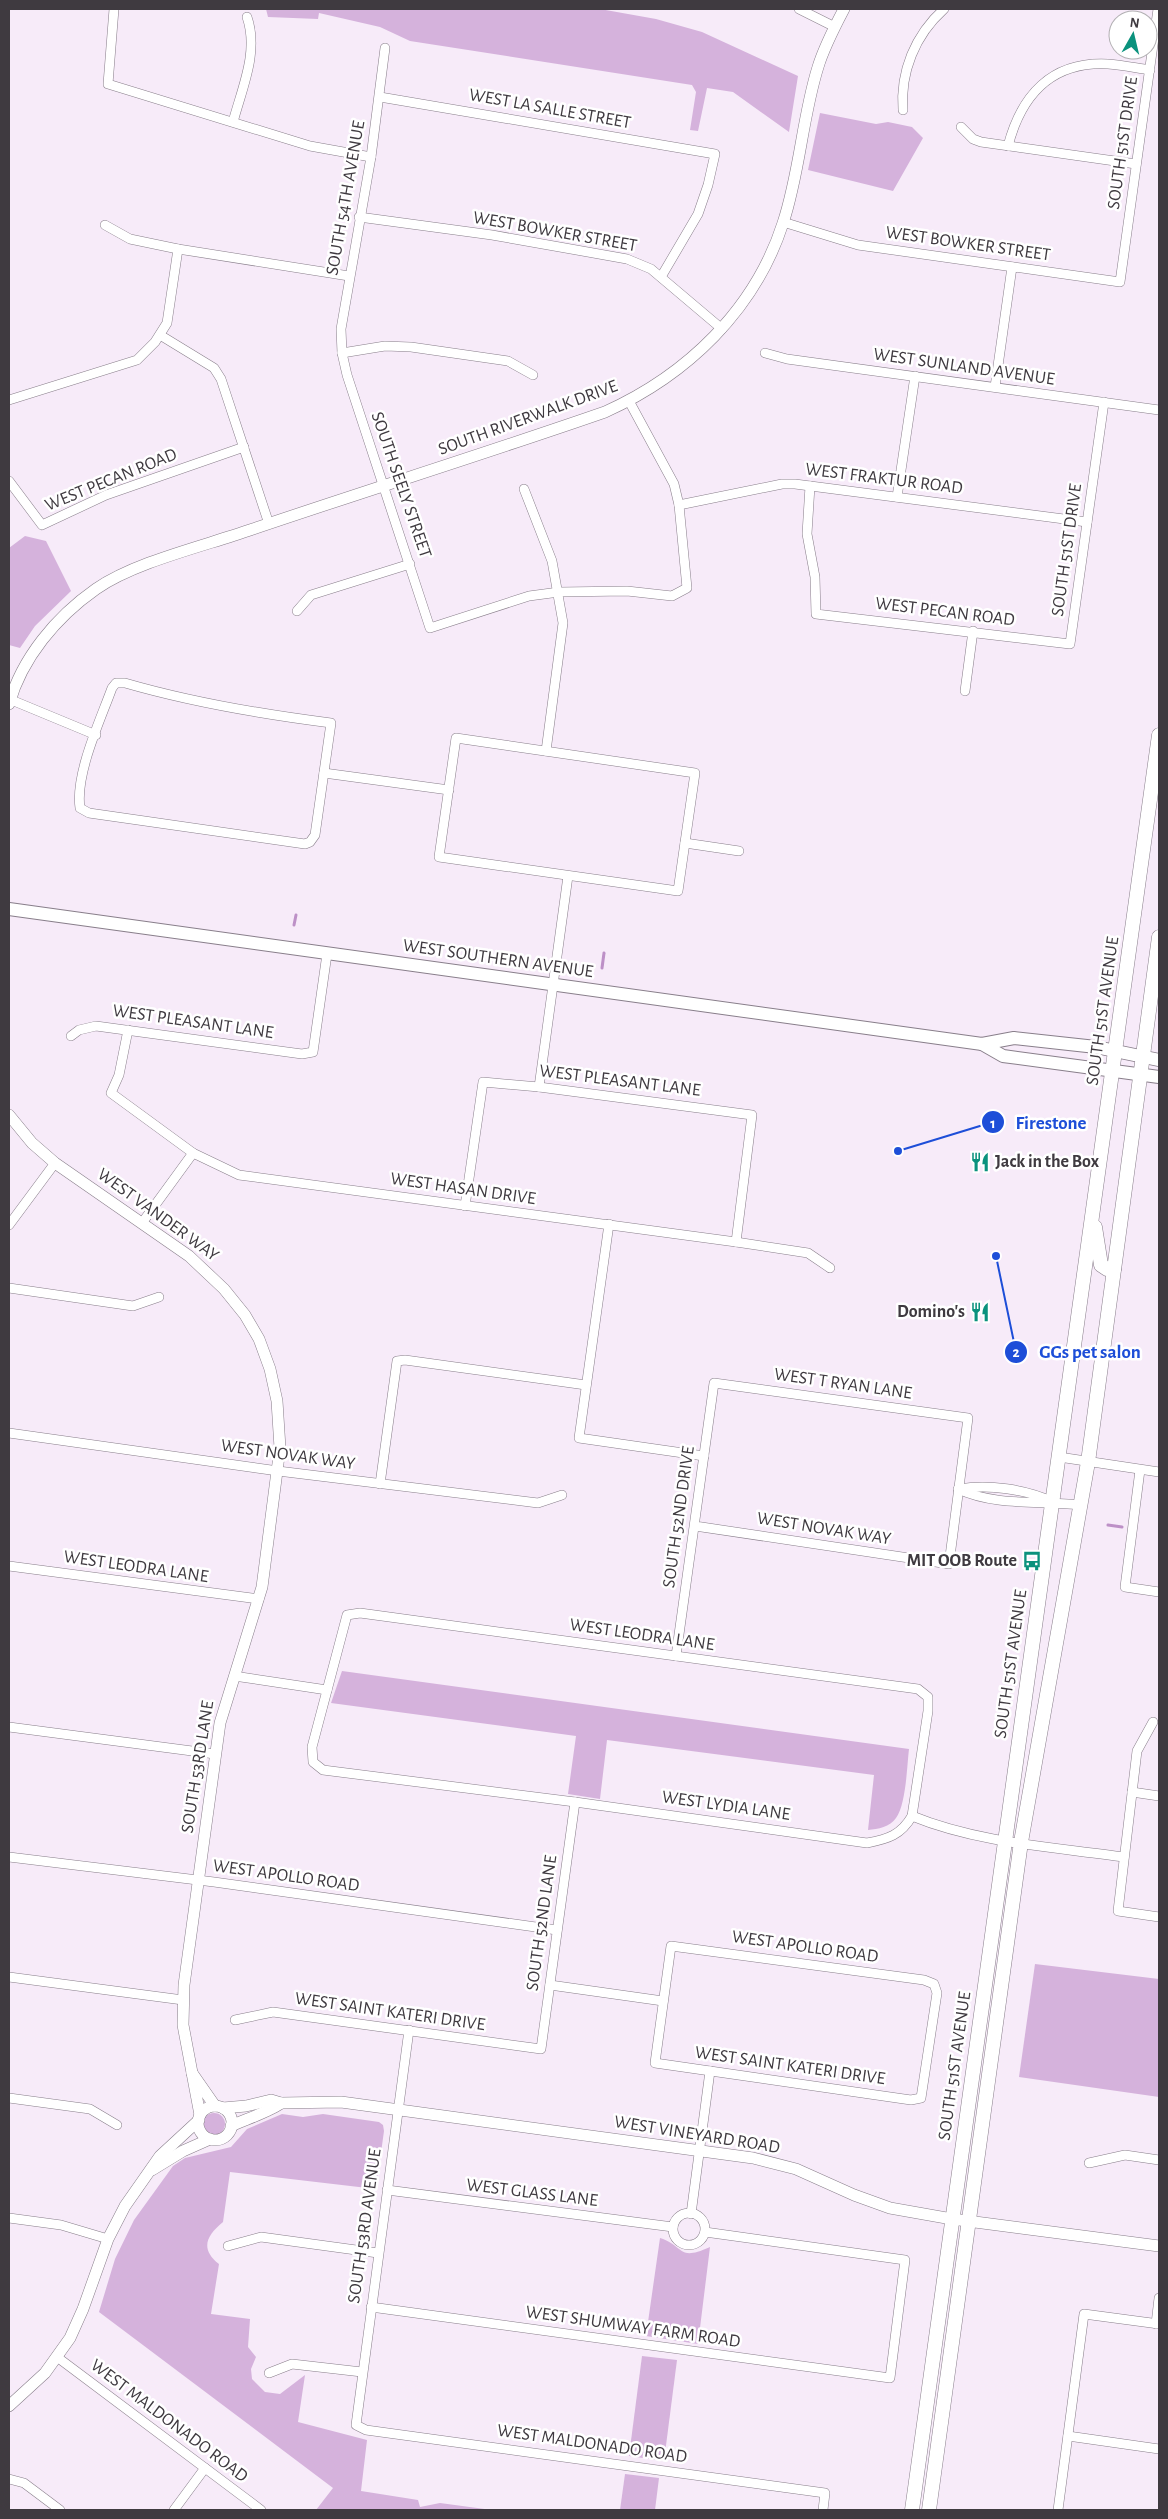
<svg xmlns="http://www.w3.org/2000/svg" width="1168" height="2519" font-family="'Alegreya Sans',sans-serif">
	<rect width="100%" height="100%" fill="#f7ebf9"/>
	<g fill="#d5b2dc">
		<path d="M266,9H600L656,19L702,32L798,76L789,132L733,92L707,88L698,131L690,130L696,92L692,85L410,41L380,27L319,13L318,19L268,17Z"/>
		<path d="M820,113L876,124L888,122L912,127L923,138L893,191L808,170Z"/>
		<path d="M25,536L46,541L71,591L35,626L20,648L9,645V548Z"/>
		<path d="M342,1671L909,1749C907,1766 906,1805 896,1818C890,1827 878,1829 868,1830L874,1775L607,1740L600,1799L568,1794L576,1736L331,1703Z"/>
		<path d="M1035,1964L1159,1979V2097L1019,2077Z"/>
		<circle cx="214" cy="2124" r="11"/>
		<path d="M282,2114L303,2117L323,2114L379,2122L383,2125L384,2131L376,2189L230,2172L223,2222C206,2236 200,2249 219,2264L211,2314L250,2319L248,2347L256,2357L251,2369L252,2379L265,2392L280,2394L305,2375L298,2422L367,2440L361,2491L418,2500L420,2507L440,2503L492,2510H316L333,2488L99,2312L115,2259L134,2220L173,2166L185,2158L231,2147L247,2129Z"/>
		<path d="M660,2238C685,2246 677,2262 710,2247L698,2344L646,2336Z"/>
		<path d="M642,2356L677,2360L664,2461L629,2456Z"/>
		<path d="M625,2474L659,2478L655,2510H620Z"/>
	</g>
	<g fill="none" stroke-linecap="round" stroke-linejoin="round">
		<g stroke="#bd90c7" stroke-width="3">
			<path d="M294,925L296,915"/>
			<path d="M602,968L604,953"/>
			<path d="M1108,1525L1122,1527"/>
		</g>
		<defs>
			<g id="minor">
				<path d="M114,9L108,84L310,146L371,157"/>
				<path d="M799,9L835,27"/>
				<path d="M385,48L371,157L341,329L342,353L347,375L430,628L529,596L559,592L627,591L672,596L687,588L679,505L674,484L629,401"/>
				<path d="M380,97L715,154L708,185L698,214L661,277"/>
				<path d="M903,110C900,72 915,35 944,9"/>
				<path d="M233,122C242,88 259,52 247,17"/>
				<path d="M961,127L973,139L981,142L1136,164"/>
				<path d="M1008,146C1021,96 1051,61 1108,64C1122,65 1136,68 1150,70"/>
				<path d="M359,217L492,235L627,259L651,269L722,329"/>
				<path d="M783,222L858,245L1120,282L1158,9"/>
				<path d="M105,225L130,239L178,249L349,276"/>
				<path d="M160,335L214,368L221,379L269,524"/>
				<path d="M342,353L385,346L411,347L508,361L533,375"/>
				<path d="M765,353L787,359L1159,410"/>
				<path d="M995,387L1012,267"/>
				<path d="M9,400L137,360L155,342L167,323L178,249"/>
				<path d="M9,481L42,525L106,495L244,447"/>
				<path d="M810,486L807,534L815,577L816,614L1070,644L1104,402"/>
				<path d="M524,489L552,561L563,623L546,751"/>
				<path d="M897,497L915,376"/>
				<path d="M679,505L782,484H795L1087,522"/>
				<path d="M297,611L311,595L410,564"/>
				<path d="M116,683H125C194,703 260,714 331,723L315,835L310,842L305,844L89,813L80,808C75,774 100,721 112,688Z"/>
				<path d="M965,691L973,631"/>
				<path d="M9,699L96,735"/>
				<path d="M456,738L695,773L678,891L439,857Z"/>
				<path d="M324,773L449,790"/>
				<path d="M685,843L739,851"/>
				<path d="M128,1030L119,1075L111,1093L193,1153L239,1175L736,1242L808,1253L830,1268"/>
				<path d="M71,1036L79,1030L96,1026L302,1054L313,1052L327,954"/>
				<path d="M539,1087L568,876"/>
				<path d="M465,1206L483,1082L539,1087L752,1115L736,1242"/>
				<path d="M142,1223L193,1153"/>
				<path d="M609,1224L579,1438L704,1456"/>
				<path d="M9,1225L55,1163"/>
				<path d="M9,1288L133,1306L159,1297"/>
				<path d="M9,1433L278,1471L538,1503L562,1495"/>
				<path d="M1059,1457L1159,1472"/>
				<path d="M1140,1470L1125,1587L1159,1592"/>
				<path d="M380,1484L397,1361L405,1360L586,1385"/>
				<path d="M958,1489C997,1507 1040,1500 1080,1505"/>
				<path d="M959,1489C988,1484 1026,1489 1053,1502"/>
				<path d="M9,1566L259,1599"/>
				<path d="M360,1613L918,1689L928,1697V1711L912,1816C901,1835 888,1839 867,1843L575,1802L323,1770L313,1762L312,1747L347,1615Z"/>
				<path d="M676,1656L714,1383L968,1418L949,1564L695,1526"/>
				<path d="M234,1676L327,1690"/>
				<path d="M1153,1722L1137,1751L1118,1911L1159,1917"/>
				<path d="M9,1727L215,1754"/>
				<path d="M1132,1792L1159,1796"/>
				<path d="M912,1816C978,1843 1053,1847 1124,1857"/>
				<path d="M9,1857L214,1882L557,1930"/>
				<path d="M671,1946L924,1980L934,1984L937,1993L921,2098L911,2100L655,2063Z"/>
				<path d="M9,1977L183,2000"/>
				<path d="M550,1985L663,2001"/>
				<path d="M235,2020L273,2012L541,2049L575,1802"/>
				<path d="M409,2030L356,2425L366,2430L825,2493L823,2510"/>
				<path d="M9,2098L90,2109L117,2125"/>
				<path d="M1089,2163L1125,2155L1159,2160"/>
				<path d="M387,2190L673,2227"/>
				<circle cx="689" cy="2229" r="16"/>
				<path d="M691,2214L710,2071"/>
				<path d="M9,2218L61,2225L108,2239"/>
				<path d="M228,2246L261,2237L378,2253"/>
				<path d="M371,2307L890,2378L905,2260L705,2232"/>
				<path d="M1156,2324L1159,2298"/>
				<path d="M57,2357L261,2510"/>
				<path d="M269,2373L292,2364L362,2372"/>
				<path d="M1068,2436L1159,2449"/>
				<path d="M9,2479L24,2483L60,2510"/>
				<path d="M174,2510L205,2468"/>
				<path d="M1058,2510L1084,2314L1159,2324"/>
			</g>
			<g id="tertiary">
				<path d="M9,704C22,658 56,617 96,589C135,562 204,546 250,530C368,490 487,453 605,412C687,375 755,310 783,223C800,172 802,118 818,67C824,47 834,28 844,9"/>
				<path d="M9,1115L32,1143L55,1163L189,1256L224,1289L245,1315L259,1339L270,1369L277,1401L280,1448L262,1587L220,1723L184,1985L183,2025L200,2115"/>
				<path d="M192,2073L215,2106"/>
				<circle cx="215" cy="2123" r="17"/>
				<path d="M223,2108L246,2106L271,2100L281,2103L341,2102L753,2158L796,2169L854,2195L890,2208L952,2219L1159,2246"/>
				<path d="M231,2126C244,2120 271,2111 281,2103"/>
				<path d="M152,2170L183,2151L210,2139"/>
				<path d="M9,2406L45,2373L70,2338L83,2309L108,2239L125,2206L160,2156L199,2120"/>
			</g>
			<g id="secondary">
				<path d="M9,909L982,1044L1014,1038L1096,1047L1159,1060"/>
				<path d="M982,1044L1003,1056L1159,1077"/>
			</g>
			<g id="primary">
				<path d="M1095,1227L1101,1265L1107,1269H1114"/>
				<path d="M912,2510L1159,735"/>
				<path d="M929,2510L1021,1842L1088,1462L1159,937"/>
			</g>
		</defs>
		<use href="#minor" stroke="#887e8a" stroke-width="10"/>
		<use href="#tertiary" stroke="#887e8a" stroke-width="12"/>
		<use href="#secondary" stroke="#887e8a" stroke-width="14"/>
		<use href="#primary" stroke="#887e8a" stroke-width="15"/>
		<use href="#minor" stroke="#fff" stroke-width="9"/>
		<use href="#tertiary" stroke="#fff" stroke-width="11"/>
		<use href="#secondary" stroke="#fff" stroke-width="12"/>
		<use href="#primary" stroke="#fff" stroke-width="14"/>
	</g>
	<defs>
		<symbol id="restaurant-bare" viewBox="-9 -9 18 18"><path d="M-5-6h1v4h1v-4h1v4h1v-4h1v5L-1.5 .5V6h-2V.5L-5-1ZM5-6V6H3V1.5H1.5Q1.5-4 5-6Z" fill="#0b927d" stroke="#fff" stroke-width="2.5" paint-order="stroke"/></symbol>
		<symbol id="bus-bare" viewBox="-9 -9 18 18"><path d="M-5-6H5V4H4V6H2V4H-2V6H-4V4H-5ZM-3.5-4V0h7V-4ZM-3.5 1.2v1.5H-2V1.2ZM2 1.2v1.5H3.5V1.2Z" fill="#0b927d" stroke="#fff" stroke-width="2.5" paint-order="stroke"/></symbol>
	</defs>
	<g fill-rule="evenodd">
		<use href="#restaurant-bare" x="966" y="1148" width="28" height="28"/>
		<use href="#restaurant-bare" x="966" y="1298" width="28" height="28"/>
		<use href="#bus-bare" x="1018" y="1547" width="28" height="28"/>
	</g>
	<g text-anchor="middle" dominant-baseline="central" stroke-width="5" stroke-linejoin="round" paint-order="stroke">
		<g font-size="18" fill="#3f3a40" stroke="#fff">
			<text transform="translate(550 109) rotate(10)">WEST LA SALLE STREET</text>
			<text transform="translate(1123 143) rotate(-82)">SOUTH 51ST DRIVE</text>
			<text transform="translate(346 198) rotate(-80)">SOUTH 54TH AVENUE</text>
			<text transform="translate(555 232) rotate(10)">WEST BOWKER STREET</text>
			<text transform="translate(968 244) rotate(8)">WEST BOWKER STREET</text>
			<text transform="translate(964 367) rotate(8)">WEST SUNLAND AVENUE</text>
			<text transform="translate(528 418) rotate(-20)">SOUTH RIVERWALK DRIVE</text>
			<text transform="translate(884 479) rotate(7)">WEST FRAKTUR ROAD</text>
			<text transform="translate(111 480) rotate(-22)">WEST PECAN ROAD</text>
			<text transform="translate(401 485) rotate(71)">SOUTH SEELY STREET</text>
			<text transform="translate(1067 550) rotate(-82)">SOUTH 51ST DRIVE</text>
			<text transform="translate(945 612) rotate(7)">WEST PECAN ROAD</text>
			<text transform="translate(498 959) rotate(8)">WEST SOUTHERN AVENUE</text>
			<text transform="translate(1103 1011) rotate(-82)">SOUTH 51ST AVENUE</text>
			<text transform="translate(193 1022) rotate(8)">WEST PLEASANT LANE</text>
			<text transform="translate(620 1081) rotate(7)">WEST PLEASANT LANE</text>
			<text transform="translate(463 1189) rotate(8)">WEST HASAN DRIVE</text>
			<text transform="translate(158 1215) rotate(36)">WEST VANDER WAY</text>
			<text transform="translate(843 1384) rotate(8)">WEST T RYAN LANE</text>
			<text transform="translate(288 1455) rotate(8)">WEST NOVAK WAY</text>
			<text transform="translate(679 1517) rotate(-82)">SOUTH 52ND DRIVE</text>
			<text transform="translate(824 1529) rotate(9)">WEST NOVAK WAY</text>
			<text transform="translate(136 1567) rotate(8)">WEST LEODRA LANE</text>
			<text transform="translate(642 1635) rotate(8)">WEST LEODRA LANE</text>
			<text transform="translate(1011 1664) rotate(-82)">SOUTH 51ST AVENUE</text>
			<text transform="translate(198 1767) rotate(-81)">SOUTH 53RD LANE</text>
			<text transform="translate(726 1806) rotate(8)">WEST LYDIA LANE</text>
			<text transform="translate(286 1876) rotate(8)">WEST APOLLO ROAD</text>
			<text transform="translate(542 1923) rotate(-82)">SOUTH 52ND LANE</text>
			<text transform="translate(805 1947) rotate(8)">WEST APOLLO ROAD</text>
			<text transform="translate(390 2012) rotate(8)">WEST SAINT KATERI DRIVE</text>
			<text transform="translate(790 2066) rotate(8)">WEST SAINT KATERI DRIVE</text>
			<text transform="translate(955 2066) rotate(-82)">SOUTH 51ST AVENUE</text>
			<text transform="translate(697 2135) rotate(9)">WEST VINEYARD ROAD</text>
			<text transform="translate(532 2193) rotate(7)">WEST GLASS LANE</text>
			<text transform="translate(365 2226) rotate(-82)">SOUTH 53RD AVENUE</text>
			<text transform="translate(633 2327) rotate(8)">WEST SHUMWAY FARM ROAD</text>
			<text transform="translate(169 2421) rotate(37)">WEST MALDONADO ROAD</text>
			<text transform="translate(592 2444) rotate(8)">WEST MALDONADO ROAD</text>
		</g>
		<g font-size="18" font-weight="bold" fill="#3f3a40" stroke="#fff" text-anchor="end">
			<text x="995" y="1162" text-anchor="start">Jack in the Box</text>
			<text x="965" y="1312">Domino's</text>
			<text x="1017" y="1561">MIT OOB Route</text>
		</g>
	</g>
	<path fill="none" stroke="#1d4ed8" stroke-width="2" d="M898 1151L993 1122M996 1256L1016 1352"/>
	<g fill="#1d4ed8" stroke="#fff" stroke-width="2">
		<circle cx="898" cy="1151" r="5"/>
		<circle cx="996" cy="1256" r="5"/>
		<circle cx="993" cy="1122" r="12"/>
		<circle cx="1016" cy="1352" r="12"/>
	</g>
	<g font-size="15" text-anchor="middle" font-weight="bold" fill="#fff">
		<text x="993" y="1128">1</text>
		<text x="1016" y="1357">2</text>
	</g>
	<g font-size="19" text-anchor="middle" font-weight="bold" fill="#1d4ed8" stroke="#fff" stroke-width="5" stroke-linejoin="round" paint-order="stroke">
		<text x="1051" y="1129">Firestone</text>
		<text x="1090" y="1358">GGs pet salon</text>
	</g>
	<rect width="1168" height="2519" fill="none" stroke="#3f3a40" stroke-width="20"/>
	<g transform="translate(1133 35) rotate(8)"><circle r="24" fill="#ffffff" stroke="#b2b0b3"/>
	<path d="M0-4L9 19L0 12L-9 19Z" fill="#0b927d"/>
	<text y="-8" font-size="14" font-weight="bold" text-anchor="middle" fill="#3f3a40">N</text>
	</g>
</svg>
